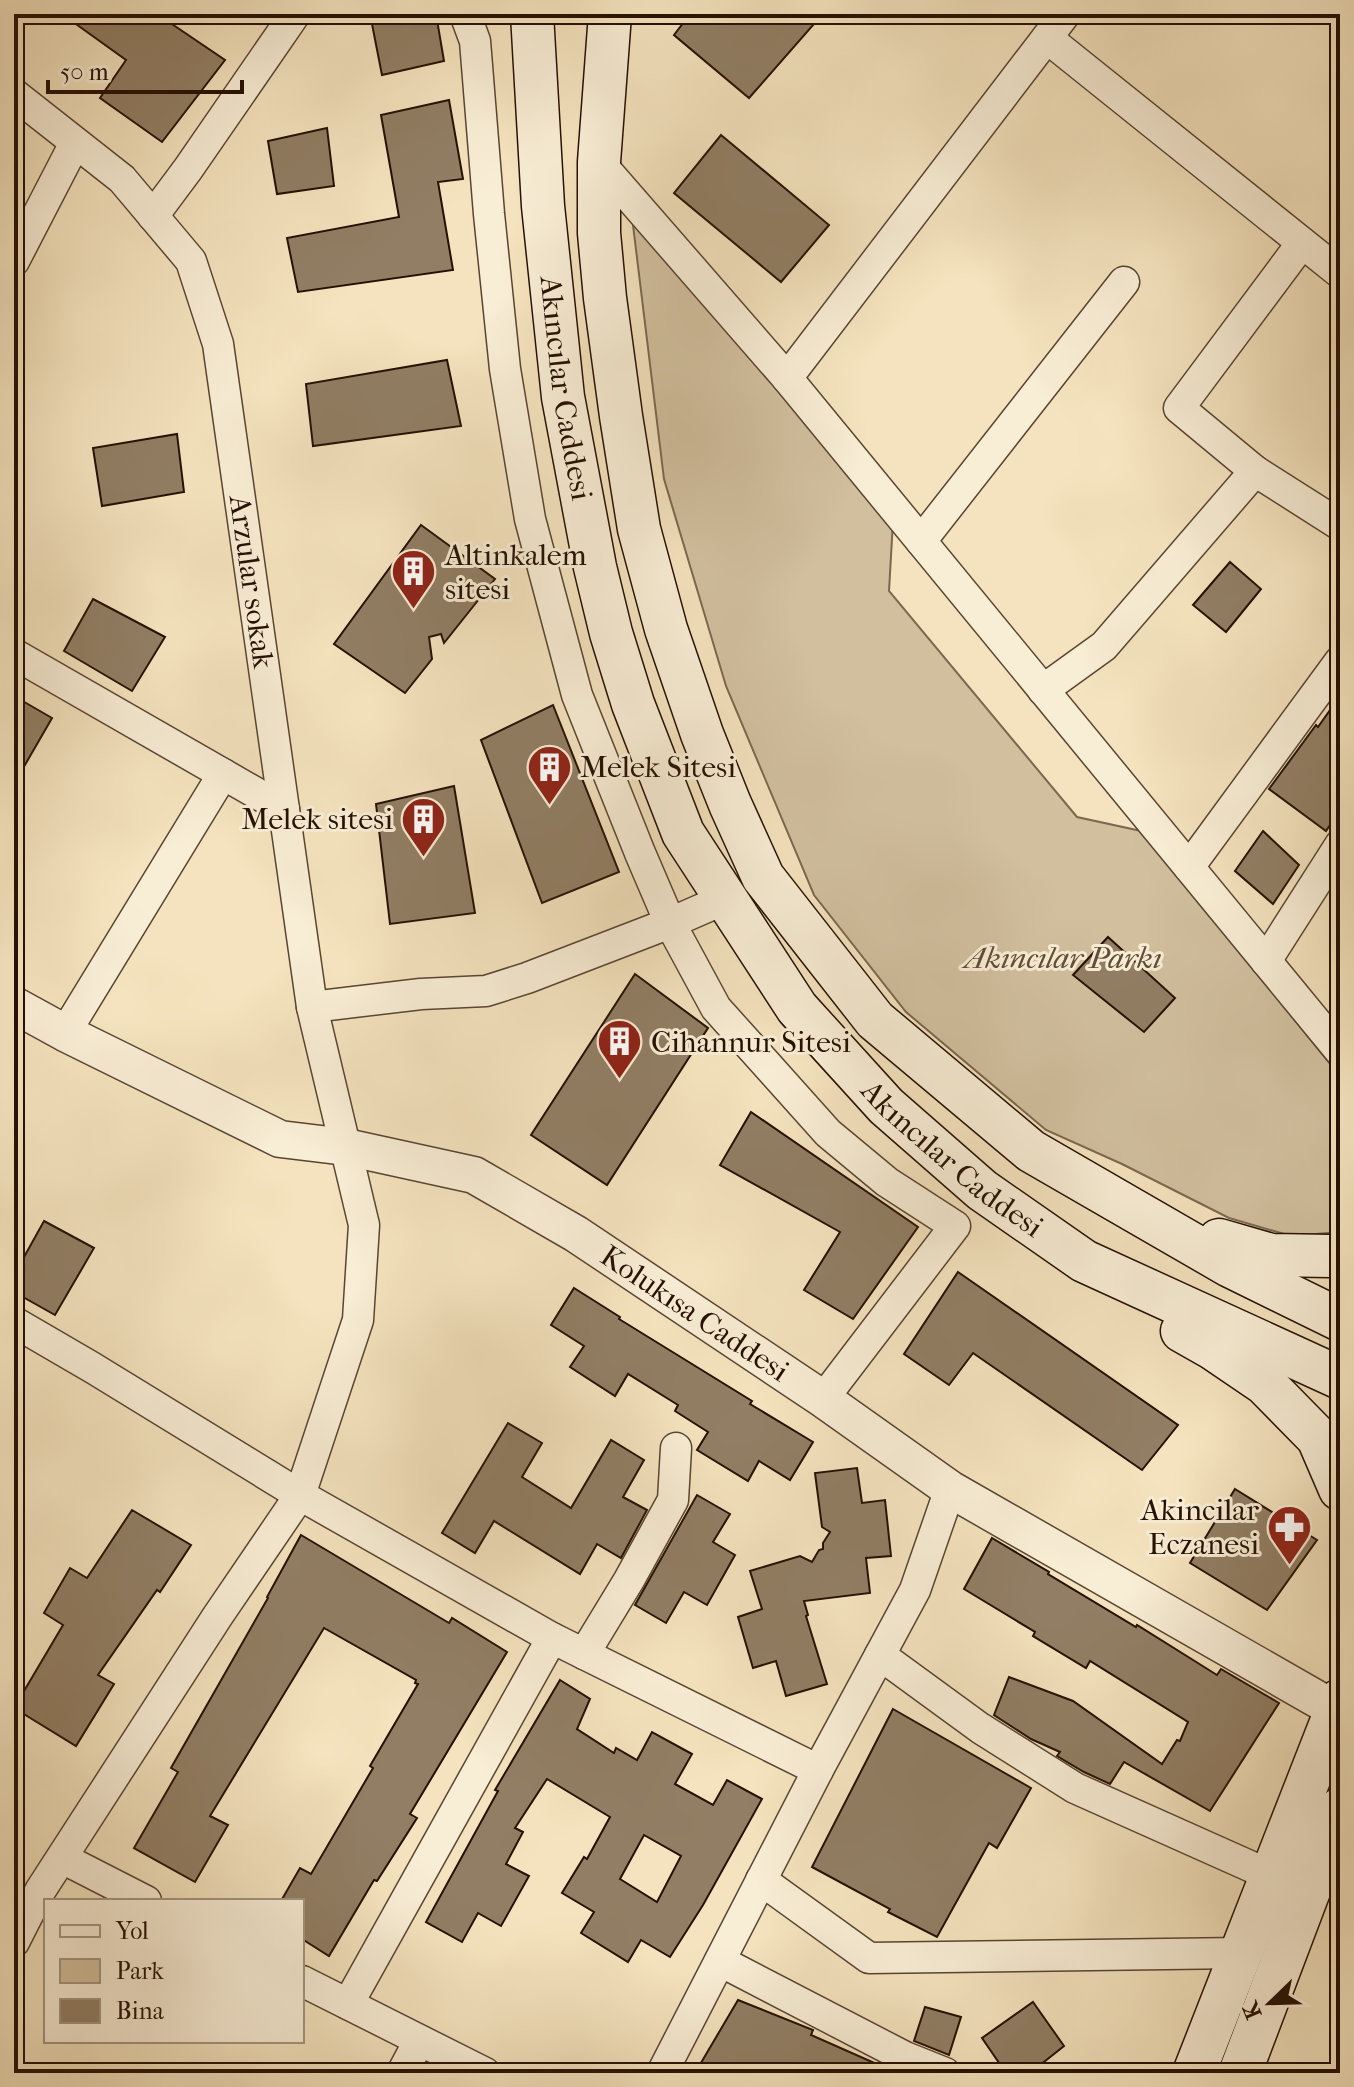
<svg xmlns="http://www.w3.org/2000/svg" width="1354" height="2087" font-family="'IM FELL French Canon',serif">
	<rect width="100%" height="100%" fill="#f4e3be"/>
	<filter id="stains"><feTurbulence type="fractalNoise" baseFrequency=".0025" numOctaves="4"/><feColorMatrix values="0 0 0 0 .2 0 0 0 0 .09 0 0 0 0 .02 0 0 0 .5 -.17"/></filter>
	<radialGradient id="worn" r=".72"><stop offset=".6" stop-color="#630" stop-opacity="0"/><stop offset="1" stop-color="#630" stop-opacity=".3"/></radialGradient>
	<path fill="#d1bf9e" stroke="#7b6850" stroke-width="2" d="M634,218L893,521L889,591L1077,817L1141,831L1340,1076V1232L1291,1236L1229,1218L1122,1164L1046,1130L906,1012L814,895L726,686L664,479L633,225Z"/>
	<g fill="#917e64" stroke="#251003" stroke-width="2" fill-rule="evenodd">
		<path d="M62,14H157L225,60L162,142L100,98L126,60Z"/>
		<path d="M370,14H436L444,61L382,75Z"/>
		<path d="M690,14H800L814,24L749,98L674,35Z"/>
		<path d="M449,100L463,179L438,182L453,270L298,292L287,238L399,217L381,115Z"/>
		<path d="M327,128L334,186L277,194L268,141Z"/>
		<path d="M721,135L829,225L781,282L674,193Z"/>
		<path d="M447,360L461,426L313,446L306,384Z"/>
		<path d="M177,434L184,492L102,506L93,448Z"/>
		<path d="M421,525L495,579L444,643L441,634L429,637L432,659L405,693L334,644Z"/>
		<path d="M1230,562L1261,589L1226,632L1193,605Z"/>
		<path d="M93,599L165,637L132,691L64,651Z"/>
		<path d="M14,696L52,718L14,784Z"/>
		<path d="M1340,696V810L1326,831L1269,789L1316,725L1318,727Z"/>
		<path d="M553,705L619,872L542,903L481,740Z"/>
		<path d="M454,786L475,913L390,924L376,804Z"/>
		<path d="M1263,831L1299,865L1273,904L1235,871Z"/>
		<path d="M1108,937L1175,998L1144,1032L1073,975Z"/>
		<path d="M635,974L708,1028L607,1185L531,1135Z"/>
		<path d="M751,1112L918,1227L853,1319L804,1290L840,1232L720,1165Z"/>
		<path d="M44,1221L94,1248L55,1315L14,1292V1275Z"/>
		<path d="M958,1272L1178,1425L1142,1470L973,1353L949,1385L904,1354Z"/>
		<path d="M574,1288L620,1317L619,1319L752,1401L750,1404L813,1442L790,1480L759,1461L748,1481L697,1450L708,1432L675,1411L678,1405L628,1374L615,1396L570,1367L584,1346L551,1325Z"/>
		<path d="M508,1423L542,1443L522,1477L571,1508L611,1440L644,1460L623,1497L647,1510L621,1558L597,1544L580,1574L494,1521L475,1553L442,1533Z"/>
		<path d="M857,1468L862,1503L885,1500L891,1556L866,1558L870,1593L804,1601L808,1615L806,1616L827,1684L786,1696L776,1661L753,1668L738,1617L762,1609L750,1571L800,1556L812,1562L819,1550L823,1549V1543L830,1532L822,1527L815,1473Z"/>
		<path d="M1235,1489L1317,1540L1267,1610L1190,1563Z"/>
		<path d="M697,1495L730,1514L713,1542L735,1555L707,1605L684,1592L666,1623L635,1605Z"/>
		<path d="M132,1510L191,1545L160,1592L157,1590L98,1675L114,1684L76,1746L14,1708L63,1625L44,1613L70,1568L87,1578Z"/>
		<path d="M301,1535L449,1623L452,1618L507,1652L410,1814L417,1818L377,1881L374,1880L329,1956L302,1939V1901H281L300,1868L311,1874L373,1768L370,1766L418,1684L415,1683L416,1680L324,1628L210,1816L228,1825L195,1882L134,1848L178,1772L171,1768L268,1598L267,1597Z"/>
		<path d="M992,1538L1049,1572L1048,1574L1136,1627L1137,1625L1217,1675L1221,1669L1279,1703L1210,1811L1124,1762L1110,1784L1084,1772L1057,1756L1060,1752L1031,1739L994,1715L1009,1677L1073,1701L1162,1764L1177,1740L1180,1741L1188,1722L1090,1661L1086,1668L1033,1636L1035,1632L964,1589Z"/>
		<path d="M560,1680L590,1699L577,1729L614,1753L616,1748L637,1760L652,1732L692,1754L675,1784L713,1805L727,1780L762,1799L703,1905L670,1957L641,1940L628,1962L581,1933L594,1912L562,1893L584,1857L587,1859L610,1817L547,1779L515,1828L523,1832L506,1864L529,1876L501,1926L478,1913L462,1942L426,1922L498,1791L495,1790ZM644,1835L681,1856L657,1902L620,1879Z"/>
		<path d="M893,1709L1031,1788L997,1848L989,1843L937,1937L888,1912L890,1909L812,1867Z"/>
		<path d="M738,2000L813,2030L811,2035L897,2073H695Z"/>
		<path d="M1033,2002L1064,2046L1030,2073H1006L982,2038Z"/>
		<path d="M925,2007L961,2017L949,2055L914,2041Z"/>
	</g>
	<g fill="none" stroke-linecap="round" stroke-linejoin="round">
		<defs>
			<g id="minor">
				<path d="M465,14L475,41L489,214L505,369L530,519L577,695L640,853L670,923L716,1008L828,1133L887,1182L955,1226L823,1399"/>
				<path d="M1047,38L1340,273"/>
				<path id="s1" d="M14,94L122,179L191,261L218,344L312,1007L364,1225L358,1320L300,1495L217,1617L40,1891L14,1942"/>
				<path d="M599,162L787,378L1340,1051"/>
				<path d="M153,216L188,169L295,14"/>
				<path d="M1302,243L1179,408L1255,471L1340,525"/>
				<path d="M14,261L75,143"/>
				<path d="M787,378L1065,14"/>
				<path d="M921,541L1124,282"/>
				<path d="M14,654L284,809"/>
				<path d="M1043,690L1104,646L1255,471"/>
				<path d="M1189,867L1340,661"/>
				<path d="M1266,961L1340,845"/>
				<path d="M312,1007L421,994L486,991L527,978L670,923L725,899"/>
				<path d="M65,1033L223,774"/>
				<path d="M14,1322L93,1368L300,1495L552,1638L818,1770"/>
				<path d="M584,1654L629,1580L673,1500L676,1448"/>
				<path d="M880,1655L980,1728L1075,1788L1272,1876"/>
				<path d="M62,1858L146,1901"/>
				<path d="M761,1880L869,1958L1241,1953"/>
				<path d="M720,1961L905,2057L945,2073"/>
				<path d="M302,1981L485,2073"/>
				<path d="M348,2004L552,1638"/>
				<path d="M402,2073L419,2041"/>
				<path d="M662,2073L818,1770L915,1590L950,1489"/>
			</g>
			<g id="tertiary">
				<path id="s2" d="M14,1005L65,1033L280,1139L346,1147L474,1175L576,1234L823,1399L950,1489L1336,1710"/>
			</g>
			<g id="secondary">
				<path id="s3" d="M532,14L543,206L563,397L595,567L611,633L633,704L683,833L797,1008L886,1106L982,1190L1084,1261L1340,1378"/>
				<path d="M610,14L599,162V233L605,298L621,416L639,529L666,629L702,734L730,804L763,877L875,1020L1031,1151L1230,1266L1340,1320"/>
				<path d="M1219,1240L1271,1255L1330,1256L1340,1254"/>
				<path d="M1182,1331L1212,1348L1265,1384L1318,1438L1340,1489"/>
				<path d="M1194,2073L1340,1700"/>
				<path d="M1240,2073L1340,1809"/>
			</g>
		</defs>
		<use href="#minor" stroke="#594532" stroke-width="33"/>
		<use href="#tertiary" stroke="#594532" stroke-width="39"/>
		<use href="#secondary" stroke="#251003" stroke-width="45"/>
		<use href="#minor" stroke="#f8edd5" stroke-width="30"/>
		<use href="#tertiary" stroke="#f8edd5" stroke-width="36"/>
		<use href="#secondary" stroke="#f8edd5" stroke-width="42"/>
	</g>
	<defs>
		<symbol id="building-pin" viewBox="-11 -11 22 30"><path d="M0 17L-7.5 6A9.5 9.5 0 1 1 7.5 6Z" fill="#8f2418" stroke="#f8edd5"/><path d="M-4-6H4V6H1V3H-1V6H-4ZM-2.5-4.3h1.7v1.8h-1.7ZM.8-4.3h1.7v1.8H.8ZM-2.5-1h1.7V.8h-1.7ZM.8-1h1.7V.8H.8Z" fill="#fff"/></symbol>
		<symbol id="pharmacy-pin" viewBox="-11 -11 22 30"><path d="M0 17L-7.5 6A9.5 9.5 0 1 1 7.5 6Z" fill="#8f2418" stroke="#f8edd5"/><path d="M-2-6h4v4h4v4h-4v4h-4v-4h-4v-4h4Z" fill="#fff"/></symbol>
	</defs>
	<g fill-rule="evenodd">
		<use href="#building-pin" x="388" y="546" width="51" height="69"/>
		<use href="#building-pin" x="524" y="742" width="51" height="69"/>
		<use href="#building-pin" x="398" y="794" width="51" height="69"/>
		<use href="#building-pin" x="594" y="1016" width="51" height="69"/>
		<use href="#pharmacy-pin" x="1264" y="1502" width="51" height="69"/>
	</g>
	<g text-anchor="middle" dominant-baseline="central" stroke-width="6" stroke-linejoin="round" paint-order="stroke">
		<g font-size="30" fill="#251003" stroke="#f8edd5">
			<text stroke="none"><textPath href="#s3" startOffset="376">Akıncılar Caddesi</textPath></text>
			<text stroke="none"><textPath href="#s1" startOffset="572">Arzular sokak</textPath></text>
			<text stroke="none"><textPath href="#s3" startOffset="1264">Akıncılar Caddesi</textPath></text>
			<text stroke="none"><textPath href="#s2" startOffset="756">Kolukısa Caddesi</textPath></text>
		</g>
		<g font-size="30" fill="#251003" stroke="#f8edd5" text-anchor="start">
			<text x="445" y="555">Altinkalem<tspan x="445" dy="34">sitesi</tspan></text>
			<text x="580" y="767">Melek Sitesi</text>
			<text x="393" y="819" text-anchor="end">Melek sitesi</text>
			<text x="651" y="1042">Cihannur Sitesi</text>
			<text x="1259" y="1510" text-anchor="end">Akincilar<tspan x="1259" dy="34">Eczanesi</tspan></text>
		</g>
		<g font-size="30" font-style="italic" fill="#614d39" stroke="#f8edd5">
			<text x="1063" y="958">Akıncılar Parkı</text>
		</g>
	</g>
	<rect width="1354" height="2087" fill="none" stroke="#f4e3be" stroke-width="48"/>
	<rect x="16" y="16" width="1322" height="2055" fill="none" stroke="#251003" stroke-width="4"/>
	<rect x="24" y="24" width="1306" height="2039" fill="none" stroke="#251003" stroke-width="2"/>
	<rect x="44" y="1899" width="260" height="144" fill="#f8edd5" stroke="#a49581" stroke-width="2"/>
	<rect x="60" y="1925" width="40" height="12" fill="#f8edd5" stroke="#a49581" stroke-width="2"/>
	<text x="116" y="1939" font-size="24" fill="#251003">Yol</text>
	<rect x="60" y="1959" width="40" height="24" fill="#d1bf9e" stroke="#a49581" stroke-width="2"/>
	<text x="116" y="1979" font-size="24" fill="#251003">Park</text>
	<rect x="60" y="1999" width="40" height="24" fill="#917e64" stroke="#a49581" stroke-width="2"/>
	<text x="116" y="2019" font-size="24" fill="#251003">Bina</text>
	<g transform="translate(1270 2003) rotate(247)" stroke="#f8edd5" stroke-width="6" paint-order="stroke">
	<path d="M0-6L14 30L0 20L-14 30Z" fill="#251003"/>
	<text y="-12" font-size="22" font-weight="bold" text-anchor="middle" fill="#251003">K</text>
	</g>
	<path d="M48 80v12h194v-12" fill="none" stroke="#251003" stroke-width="4"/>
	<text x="60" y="80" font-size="24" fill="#251003" stroke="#f8edd5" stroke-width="6" paint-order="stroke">50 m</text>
	<rect width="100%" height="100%" filter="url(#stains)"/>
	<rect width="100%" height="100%" fill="url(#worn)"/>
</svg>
